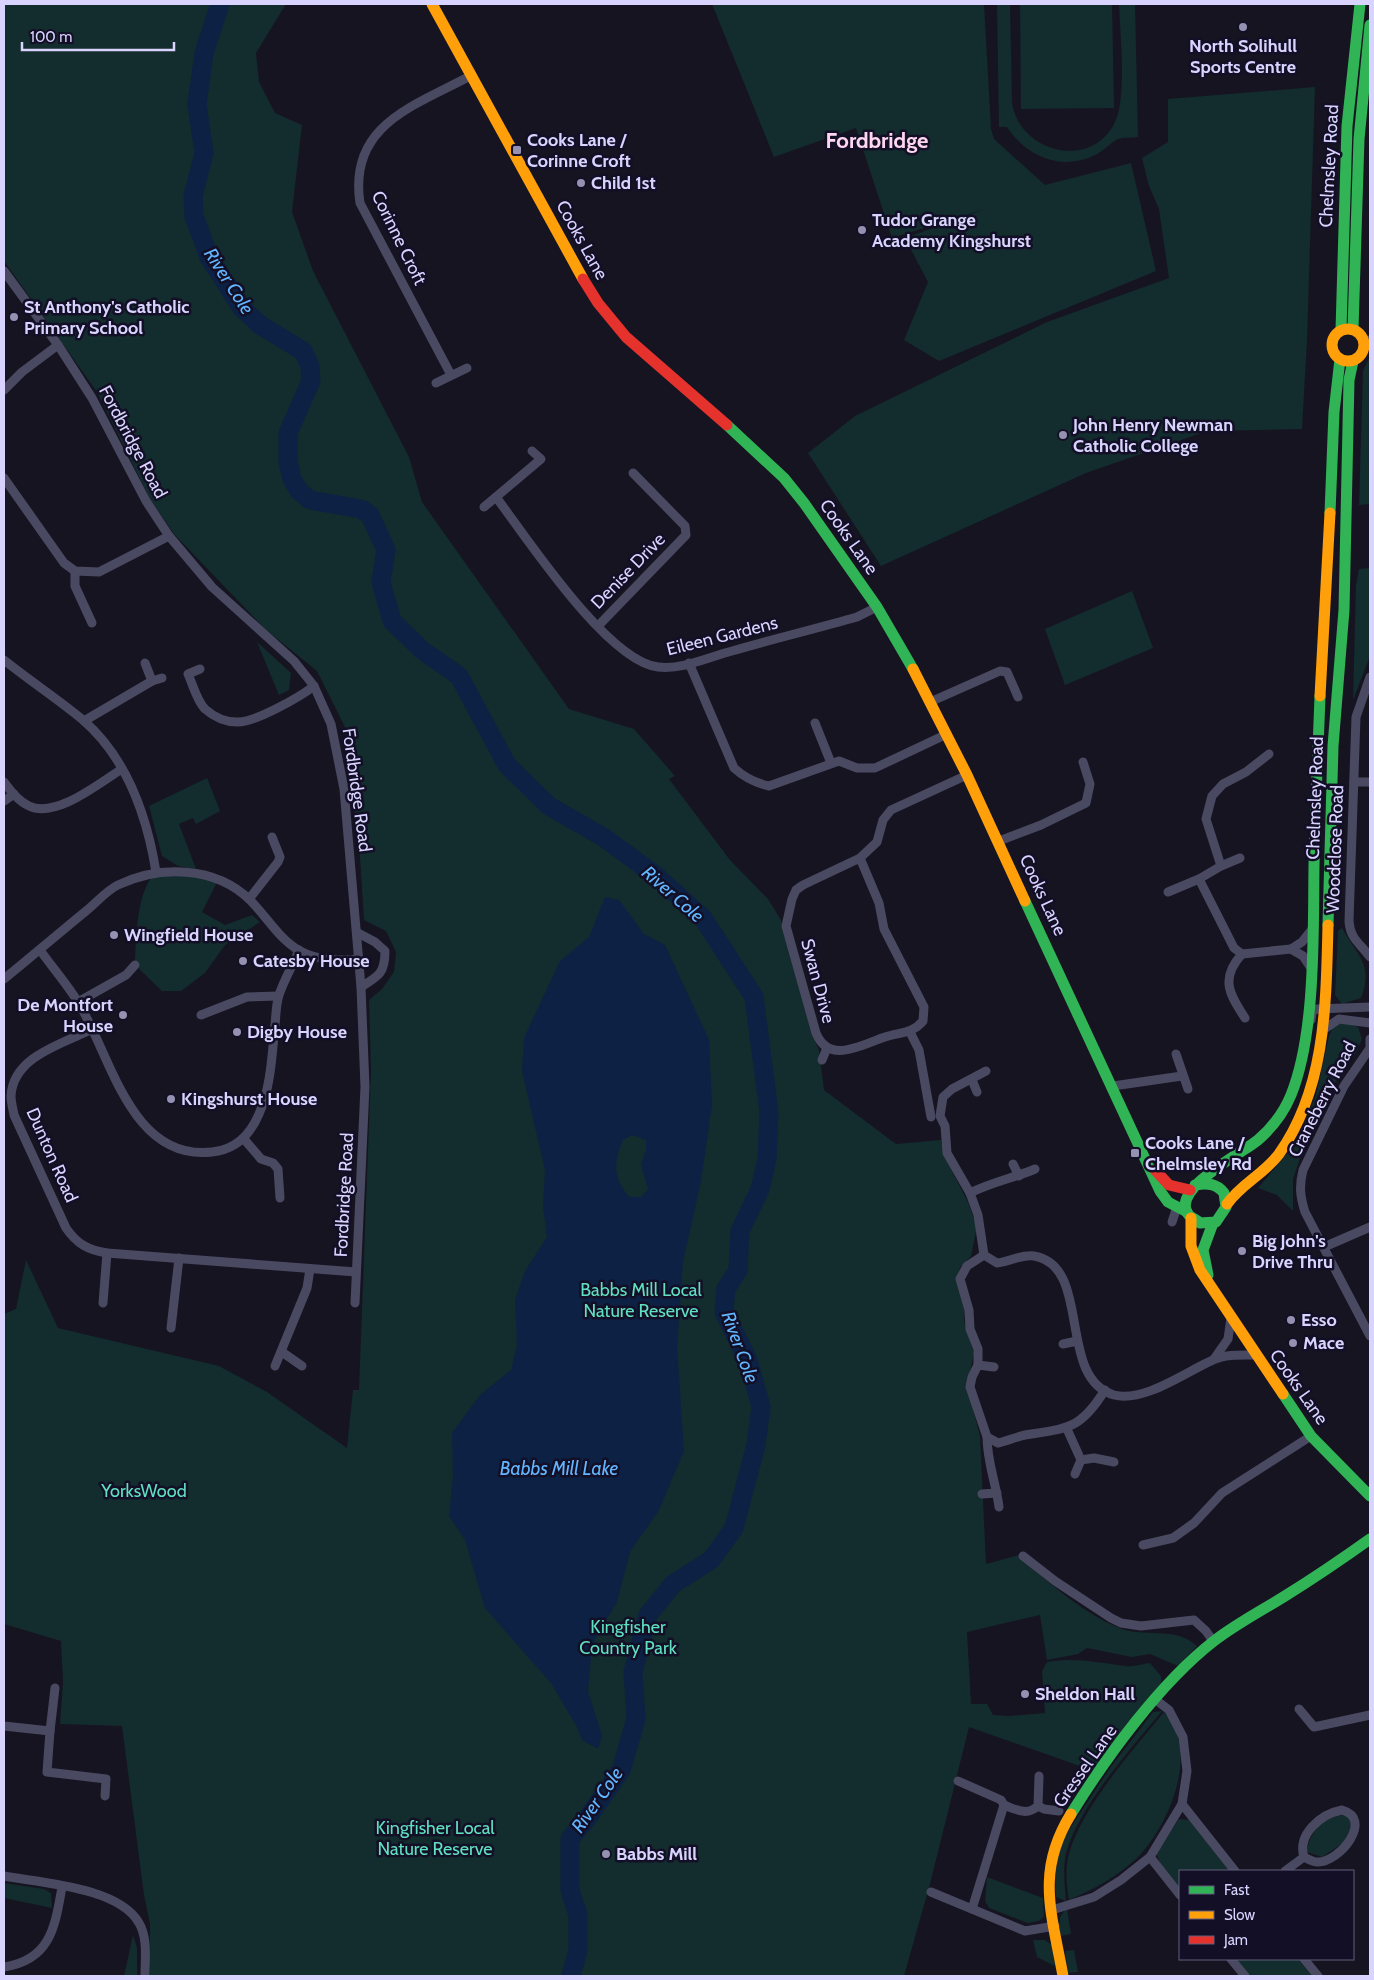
<svg xmlns="http://www.w3.org/2000/svg" width="1374" height="1980" font-family="Cabin,sans-serif">
	<rect width="100%" height="100%" fill="#161421"/>
	<g fill="#132c2d">
		<path d="M4,4H286L256,53L259,82L275,113L302,125L292,212L313,271L409,457L422,502L569,709L634,729L675,776L669,779L730,860L768,899L781,920L812,1035L819,1050L824,1090L896,1144L941,1140L944,1156L968,1202L977,1227L971,1256L960,1267L957,1280L965,1308L964,1321L974,1353L967,1386L980,1436L986,1564L1023,1554L1022,1560C1051,1584 1082,1612 1117,1627C1143,1639 1175,1625 1197,1646L1178,1666L1150,1654L1132,1657L1087,1648L1078,1654L1047,1660L1040,1615L967,1632L971,1704H987L993,1715L1009,1716L1045,1713L1042,1671L1047,1662C1077,1657 1097,1663 1126,1666C1134,1667 1142,1664 1150,1663L1161,1676V1687L1094,1771L969,1727L930,1884L904,1976H150V1924L144,1895L122,1726L60,1724L63,1682L61,1641L4,1624V1314L16,1309L26,1260L58,1328L219,1366L267,1392L347,1448L353,1390H359L371,1070L369,1000L382,989L394,972L396,952L386,931L364,920L359,842L345,727L317,671L265,629L174,534L150,499L97,392L4,261Z"/>
		<path d="M712,4H984L991,129L994,139L1045,185L1131,163L1156,271L939,361L904,340L928,282L905,238L985,209L892,238L856,128L774,157Z"/>
		<path d="M997,4H1010L1012,103C1020,153 1092,171 1115,122C1127,96 1120,35 1119,4H1135L1138,137C1132,138 1123,137 1118,139C1110,143 1103,152 1093,156C1059,171 1026,156 1007,127H999Z"/>
		<path d="M1020,4H1112L1114,108L1021,109Z"/>
		<path d="M1315,87L1307,340L1302,429L1207,431L1086,473L881,566L808,453L855,416L1047,322L1169,278L1159,209L1149,186L1142,158L1168,142V99Z"/>
		<path d="M1370,356V504L1359,505L1363,371Z"/>
		<path d="M1370,568V656L1353,700L1356,585L1359,569Z"/>
		<path d="M1132,591L1153,648L1065,685L1045,629Z"/>
		<path d="M257,642L291,673L289,690L279,695Z"/>
		<path d="M207,778L220,811L196,824L193,818L179,824L196,869L178,866L162,856L149,806Z"/>
		<path d="M156,872L218,880L202,912L225,925L252,915L260,922L225,945L205,973L181,991H162L135,965C136,939 136,891 156,872Z"/>
		<path d="M1342,928C1357,955 1374,965 1361,998L1342,1004L1335,995L1338,931Z"/>
		<path d="M1347,1022L1358,1027L1362,1039L1357,1051L1335,1083L1305,1144L1293,1179V1211L1277,1195L1258,1188L1296,1143L1316,1095L1329,1036L1335,1024Z"/>
		<path d="M1162,1711C1131,1749 1074,1811 1065,1859C1063,1873 1065,1887 1066,1901L1056,1897L1055,1879L1057,1859L1063,1839L1110,1768L1153,1712Z"/>
		<path d="M1164,1712C1201,1751 1169,1826 1137,1858C1117,1877 1094,1889 1069,1900C1067,1887 1065,1872 1068,1858C1079,1810 1133,1750 1164,1712Z"/>
		<path d="M1345,1815L1353,1822L1346,1841L1322,1857L1307,1852C1308,1833 1325,1815 1345,1815Z"/>
		<path d="M1179,1819L1189,1820L1230,1871H1180V1889L1160,1863L1156,1853Z"/>
		<path d="M987,1877L1043,1898L1044,1917L1039,1921L1028,1923L989,1908L985,1901Z"/>
		<path d="M4,1883L44,1889L51,1893L52,1908L4,1898Z"/>
		<path d="M1067,1909L1071,1934L1061,1936C1059,1925 1057,1916 1067,1909Z"/>
		<path d="M133,1935L137,1948V1976H124Z"/>
		<path d="M1033,1940H1045L1052,1945L1055,1966L1037,1957Z"/>
		<path d="M1074,1950L1078,1972L1068,1973L1065,1951Z"/>
		<path d="M1235,1959H1298L1312,1976H1248Z"/>
	</g>
	<path fill="#0d2144" fill-rule="evenodd" d="M605,897L619,900L644,934L665,945L709,1040L712,1105L701,1181L683,1262L677,1348L684,1451L659,1510L630,1552L617,1602L592,1644L588,1692L602,1735L598,1749L582,1740L577,1727L551,1683L485,1608L465,1540L449,1516L453,1476L452,1433L480,1395L511,1370L517,1345L515,1300L525,1271L547,1237L543,1207L545,1170L522,1071L524,1038L560,961L589,937ZM632,1135L646,1140V1150L641,1164L648,1189L641,1197H629C613,1177 613,1164 623,1140Z"/>
	<g fill="none" stroke-linecap="round" stroke-linejoin="round">
		<path stroke="#0d2144" stroke-width="19" d="M220,4L204,53L197,104L204,153L193,196L194,216L209,257L241,307L260,325L303,351L310,366L311,381L288,433V462L292,479L299,491L310,500L361,509L370,515L386,550L381,582L392,621L422,650L459,676L507,765L549,806L603,837L625,853L655,875L703,918L754,997L769,1112L767,1159L760,1189L740,1231L738,1270L726,1289L724,1312L748,1360L761,1407L756,1445L734,1528L711,1560L673,1584L648,1615L633,1672L636,1719L621,1770L586,1820L570,1839V1890L578,1915V1950L571,1976"/>
		<g stroke="#4a4962" stroke-width="9">
			<path d="M4,271L58,345L92,398L146,501L169,536L212,587L294,661L314,686L331,724L344,789L361,987L365,1087L355,1303"/>
			<path d="M1364,341L1370,340"/>
			<path d="M451,375L360,203C348,124 415,106 472,75"/>
			<path d="M436,383L467,368"/>
			<path d="M4,390L22,372L58,345"/>
			<path d="M532,451L541,459L496,497C526,537 608,662 658,667C682,670 709,657 732,651C773,639 815,629 857,617L877,607"/>
			<path d="M4,478L64,563L75,571L99,572L169,536"/>
			<path d="M484,507L496,497"/>
			<path d="M75,571V586L92,623"/>
			<path d="M598,626L686,535L685,526L633,473"/>
			<path d="M4,660C30,681 58,699 83,720C128,759 147,816 156,872"/>
			<path d="M145,663L152,681"/>
			<path d="M689,663L734,768C745,778 755,783 769,786L839,761L857,768H875L947,734"/>
			<path d="M200,669L188,674C193,685 197,701 205,709C214,717 225,722 237,722C254,723 300,697 314,686"/>
			<path d="M1370,677L1356,717L1349,921C1350,939 1360,943 1370,957"/>
			<path d="M930,702L1000,671L1007,672L1018,697"/>
			<path d="M84,721L152,681L162,678"/>
			<path d="M815,723L831,763"/>
			<path d="M1269,754L1246,772L1223,784L1212,796L1206,819L1221,866L1199,879L1234,948L1242,954L1291,949"/>
			<path d="M4,782C11,791 18,801 29,806C56,819 99,783 122,769"/>
			<path d="M1354,782H1370"/>
			<path d="M4,801L14,794"/>
			<path d="M999,841L1041,825L1086,803L1090,784L1083,762"/>
			<path d="M860,858L803,885L796,890L792,899L786,926L816,1033C829,1065 861,1045 885,1037C900,1032 912,1034 923,1021L924,1007L884,929L879,903L860,858L877,842L883,820L891,810L967,775"/>
			<path d="M1221,866L1240,858"/>
			<path d="M1168,892L1199,879"/>
			<path d="M249,899L278,862L280,857L272,837"/>
			<path d="M358,933L375,942L385,951C385,973 379,976 361,987"/>
			<path d="M40,950C52,967 67,984 78,1002C111,1055 130,1161 212,1152C235,1150 250,1135 259,1114C271,1087 272,1054 275,1025C276,1015 276,1004 279,995C284,980 293,965 299,950"/>
			<path d="M1242,954C1220,978 1229,994 1245,1018"/>
			<path d="M1311,968L1303,956L1291,949L1302,942L1313,928"/>
			<path d="M4,979C31,957 58,934 86,911C96,903 107,890 118,885C160,865 215,866 250,900C267,917 279,939 300,951C319,961 339,961 360,959"/>
			<path d="M78,1002L126,975L135,965"/>
			<path d="M201,1015L247,997L278,996"/>
			<path d="M1311,1020L1312,1012L1317,1009L1370,1007"/>
			<path d="M92,1029C63,1044 13,1056 11,1096C11,1102 13,1109 14,1115L66,1228C77,1244 88,1250 107,1253L356,1272"/>
			<path d="M1323,1030L1339,1019L1370,1023"/>
			<path d="M910,1032L919,1050L931,1117"/>
			<path d="M1370,1039V1048L1344,1086L1303,1170C1299,1186 1300,1196 1305,1212L1370,1336"/>
			<path d="M1176,1054L1188,1089"/>
			<path d="M822,1060L827,1048"/>
			<path d="M986,1071L952,1089L943,1097L940,1116L945,1126L947,1153L970,1193L978,1215L984,1255L997,1263C1009,1262 1021,1254 1034,1256C1093,1266 1056,1378 1114,1395C1144,1403 1187,1371 1213,1360C1226,1354 1241,1355 1254,1355"/>
			<path d="M972,1080L977,1092"/>
			<path d="M1113,1086L1182,1076"/>
			<path d="M244,1139L261,1159L273,1163L278,1169L280,1198"/>
			<path d="M1013,1164L1019,1176"/>
			<path d="M970,1193C991,1182 1014,1178 1035,1169"/>
			<path d="M1172,1222L1177,1207"/>
			<path d="M1324,1247L1370,1227"/>
			<path d="M984,1255L967,1266L960,1279L969,1310L970,1329L978,1349V1365L972,1377L970,1387L987,1437L998,1443C1007,1441 1016,1437 1025,1435C1068,1428 1080,1430 1105,1390"/>
			<path d="M103,1303L107,1253"/>
			<path d="M171,1328L179,1258"/>
			<path d="M1063,1344L1077,1341"/>
			<path d="M282,1352L302,1366"/>
			<path d="M1214,1359L1228,1339L1231,1318"/>
			<path d="M978,1365L994,1367"/>
			<path d="M275,1366L307,1288L310,1269"/>
			<path d="M1067,1429L1081,1460L1094,1458L1114,1462"/>
			<path d="M987,1437C987,1462 996,1483 999,1507"/>
			<path d="M1075,1474L1081,1460"/>
			<path d="M982,1494L997,1493"/>
			<path d="M1143,1545L1173,1538L1194,1523L1222,1493L1311,1436"/>
			<path d="M1023,1556L1055,1581L1111,1618L1121,1623L1141,1626L1194,1620L1206,1631L1213,1641"/>
			<path d="M1299,1709L1314,1727L1370,1715"/>
			<path d="M4,1726L50,1731L55,1688"/>
			<path d="M50,1731L47,1772L106,1779L105,1796"/>
			<path d="M958,1781L1001,1800L1004,1805L972,1909"/>
			<path d="M1182,1804L1235,1871"/>
			<path d="M1004,1805C1017,1810 1027,1816 1038,1806L1039,1776"/>
			<path d="M1038,1806L1044,1809L1059,1811"/>
			<path d="M1342,1810C1374,1819 1340,1862 1318,1862C1313,1862 1308,1859 1304,1857C1297,1834 1321,1814 1342,1810Z"/>
			<path d="M1150,1857L1180,1895"/>
			<path d="M1285,1871L1304,1857"/>
			<path d="M4,1876C41,1883 119,1887 139,1923C148,1938 145,1959 145,1976"/>
			<path d="M931,1892L1025,1931L1055,1926"/>
			<path d="M1052,1910L1094,1897L1121,1880L1150,1857L1182,1804L1187,1771L1183,1737L1169,1710L1156,1700"/>
			<path d="M1231,1959L1245,1976"/>
			<path d="M1304,1959L1318,1976"/>
			<path d="M4,1967C51,1960 55,1926 62,1887"/>
		</g>
		<g stroke="#30b455" stroke-width="11">
			<path d="M1353,329L1359,139L1370,25"/>
			<path d="M1341,330L1347,126L1360,4"/>
			<path d="M727,425L784,478L804,503L877,607L913,669"/>
			<path d="M1330,513L1334,412L1340,359"/>
			<path d="M1025,901L1160,1191L1168,1202L1187,1212"/>
			<path d="M1328,925L1333,746L1344,610L1349,380L1353,361"/>
			<path d="M1195,1185C1207,1183 1216,1183 1224,1193L1226,1207L1216,1222L1200,1223C1197,1220 1190,1217 1188,1214C1170,1189 1244,1152 1258,1140C1273,1127 1284,1112 1291,1095C1316,1033 1313,933 1314,866C1315,809 1318,753 1320,696"/>
			<path d="M1208,1275L1203,1250L1213,1223"/>
			<path d="M1283,1394L1311,1436L1370,1496"/>
			<path d="M1071,1814C1107,1756 1160,1683 1214,1641C1236,1624 1261,1611 1285,1596C1314,1578 1342,1559 1370,1539"/>
		</g>
		<g stroke="#ff9f0a" stroke-width="11">
			<path d="M432,4L583,279"/>
			<circle cx="1348" cy="345" r="16"/>
			<path d="M913,669L967,775L1025,901"/>
			<path d="M1320,696L1330,513"/>
			<path d="M1227,1204C1241,1184 1264,1174 1279,1154C1326,1088 1326,1004 1328,925"/>
			<path d="M1191,1218V1246L1200,1270L1283,1394"/>
			<path d="M1063,1976C1052,1914 1035,1872 1071,1814"/>
		</g>
		<g stroke="#e5322d" stroke-width="11">
			<path d="M583,279L598,303L626,337L727,425"/>
			<path d="M1155,1170L1169,1185L1190,1190"/>
		</g>
	</g>
	<g fill="#9591b1" stroke="#130f26" stroke-width="2">
		<circle cx="1243" cy="27" r="5"/>
		<rect x="512" y="145" width="10" height="10" rx="2.5"/>
		<circle cx="581" cy="183" r="5"/>
		<circle cx="862" cy="230" r="5"/>
		<circle cx="14" cy="317" r="5"/>
		<circle cx="1063" cy="435" r="5"/>
		<circle cx="114" cy="935" r="5"/>
		<circle cx="243" cy="961" r="5"/>
		<circle cx="123" cy="1015" r="5"/>
		<circle cx="237" cy="1032" r="5"/>
		<circle cx="171" cy="1099" r="5"/>
		<rect x="1130" y="1148" width="10" height="10" rx="2.5"/>
		<circle cx="1242" cy="1251" r="5"/>
		<circle cx="1291" cy="1320" r="5"/>
		<circle cx="1293" cy="1343" r="5"/>
		<circle cx="1025" cy="1694" r="5"/>
		<circle cx="606" cy="1854" r="5"/>
	</g>
	<g text-anchor="middle" dominant-baseline="central" stroke-width="5" stroke-linejoin="round" paint-order="stroke">
		<g font-size="18" font-weight="bold" fill="#d9d4ff" stroke="#130f26" text-anchor="start">
			<text x="1243" y="46" text-anchor="middle">North Solihull<tspan x="1243" dy="21">Sports Centre</tspan></text>
			<text x="527" y="140">Cooks Lane /<tspan x="527" dy="21">Corinne Croft</tspan></text>
			<text x="591" y="183">Child 1st</text>
			<text x="872" y="220">Tudor Grange<tspan x="872" dy="21">Academy Kingshurst</tspan></text>
			<text x="24" y="307">St Anthony's Catholic<tspan x="24" dy="21">Primary School</tspan></text>
			<text x="1073" y="425">John Henry Newman<tspan x="1073" dy="21">Catholic College</tspan></text>
			<text x="124" y="935">Wingfield House</text>
			<text x="253" y="961">Catesby House</text>
			<text x="113" y="1005" text-anchor="end">De Montfort<tspan x="113" dy="21">House</tspan></text>
			<text x="247" y="1032">Digby House</text>
			<text x="181" y="1099">Kingshurst House</text>
			<text x="1145" y="1143">Cooks Lane /<tspan x="1145" dy="21">Chelmsley Rd</tspan></text>
			<text x="1252" y="1241">Big John's<tspan x="1252" dy="21">Drive Thru</tspan></text>
			<text x="1301" y="1320">Esso</text>
			<text x="1303" y="1343">Mace</text>
			<text x="1035" y="1694">Sheldon Hall</text>
			<text x="616" y="1854">Babbs Mill</text>
		</g>
		<g font-size="18" fill="#d9d4ff" stroke="#130f26">
			<text transform="translate(1329 166) rotate(-87)">Chelmsley Road</text>
			<text transform="translate(399 238) rotate(64)">Corinne Croft</text>
			<text transform="translate(582 240) rotate(61)">Cooks Lane</text>
			<text transform="translate(133 442) rotate(62)">Fordbridge Road</text>
			<text transform="translate(849 537) rotate(55)">Cooks Lane</text>
			<text transform="translate(628 571) rotate(-46)">Denise Drive</text>
			<text transform="translate(722 636) rotate(-14)">Eileen Gardens</text>
			<text transform="translate(357 790) rotate(82)">Fordbridge Road</text>
			<text transform="translate(1315 798) rotate(-88)">Chelmsley Road</text>
			<text transform="translate(1335 849) rotate(-88)">Woodclose Road</text>
			<text transform="translate(1043 895) rotate(65)">Cooks Lane</text>
			<text transform="translate(818 981) rotate(75)">Swan Drive</text>
			<text transform="translate(1322 1099) rotate(-63)">Craneberry Road</text>
			<text transform="translate(52 1155) rotate(66)">Dunton Road</text>
			<text transform="translate(344 1195) rotate(-87)">Fordbridge Road</text>
			<text transform="translate(1299 1387) rotate(55)">Cooks Lane</text>
			<text transform="translate(1085 1766) rotate(-55)">Gressel Lane</text>
		</g>
		<g font-size="18" fill="#5fe0c0" stroke="#130f26">
			<text x="641" y="1290">Babbs Mill Local<tspan x="641" dy="21">Nature Reserve</tspan></text>
			<text x="144" y="1491">YorksWood</text>
			<text x="628" y="1627">Kingfisher<tspan x="628" dy="21">Country Park</tspan></text>
			<text x="435" y="1828">Kingfisher Local<tspan x="435" dy="21">Nature Reserve</tspan></text>
		</g>
		<g font-size="19" font-style="italic" fill="#62b6ff" stroke="#130f26">
			<text transform="translate(229 281) rotate(57)">River Cole</text>
			<text transform="translate(673 894) rotate(41)">River Cole</text>
			<text transform="translate(740 1347) rotate(70)">River Cole</text>
			<text x="559" y="1468">Babbs Mill Lake</text>
			<text transform="translate(597 1800) rotate(-55)">River Cole</text>
		</g>
		<g font-size="22" font-weight="bold" fill="#ffd6f0" stroke="#130f26">
			<text x="877" y="140">Fordbridge</text>
		</g>
	</g>
	<rect width="1374" height="1980" fill="none" stroke="#d9d4ff" stroke-width="10"/>
	<rect x="1179" y="1870" width="175" height="90" fill="#130f26" stroke="#625e7d"/>
	<rect x="1189" y="1886" width="25" height="8" fill="#30b455" stroke="#625e7d"/>
	<text x="1224" y="1895" font-size="15" fill="#d9d4ff">Fast</text>
	<rect x="1189" y="1911" width="25" height="8" fill="#ff9f0a" stroke="#625e7d"/>
	<text x="1224" y="1920" font-size="15" fill="#d9d4ff">Slow</text>
	<rect x="1189" y="1936" width="25" height="8" fill="#e5322d" stroke="#625e7d"/>
	<text x="1224" y="1945" font-size="15" fill="#d9d4ff">Jam</text>
	<path d="M22 42v8h152v-8" fill="none" stroke="#d9d4ff" stroke-width="2.5"/>
	<text x="30" y="42" font-size="15" fill="#d9d4ff" stroke="#130f26" stroke-width="4" paint-order="stroke">100 m</text>
</svg>
